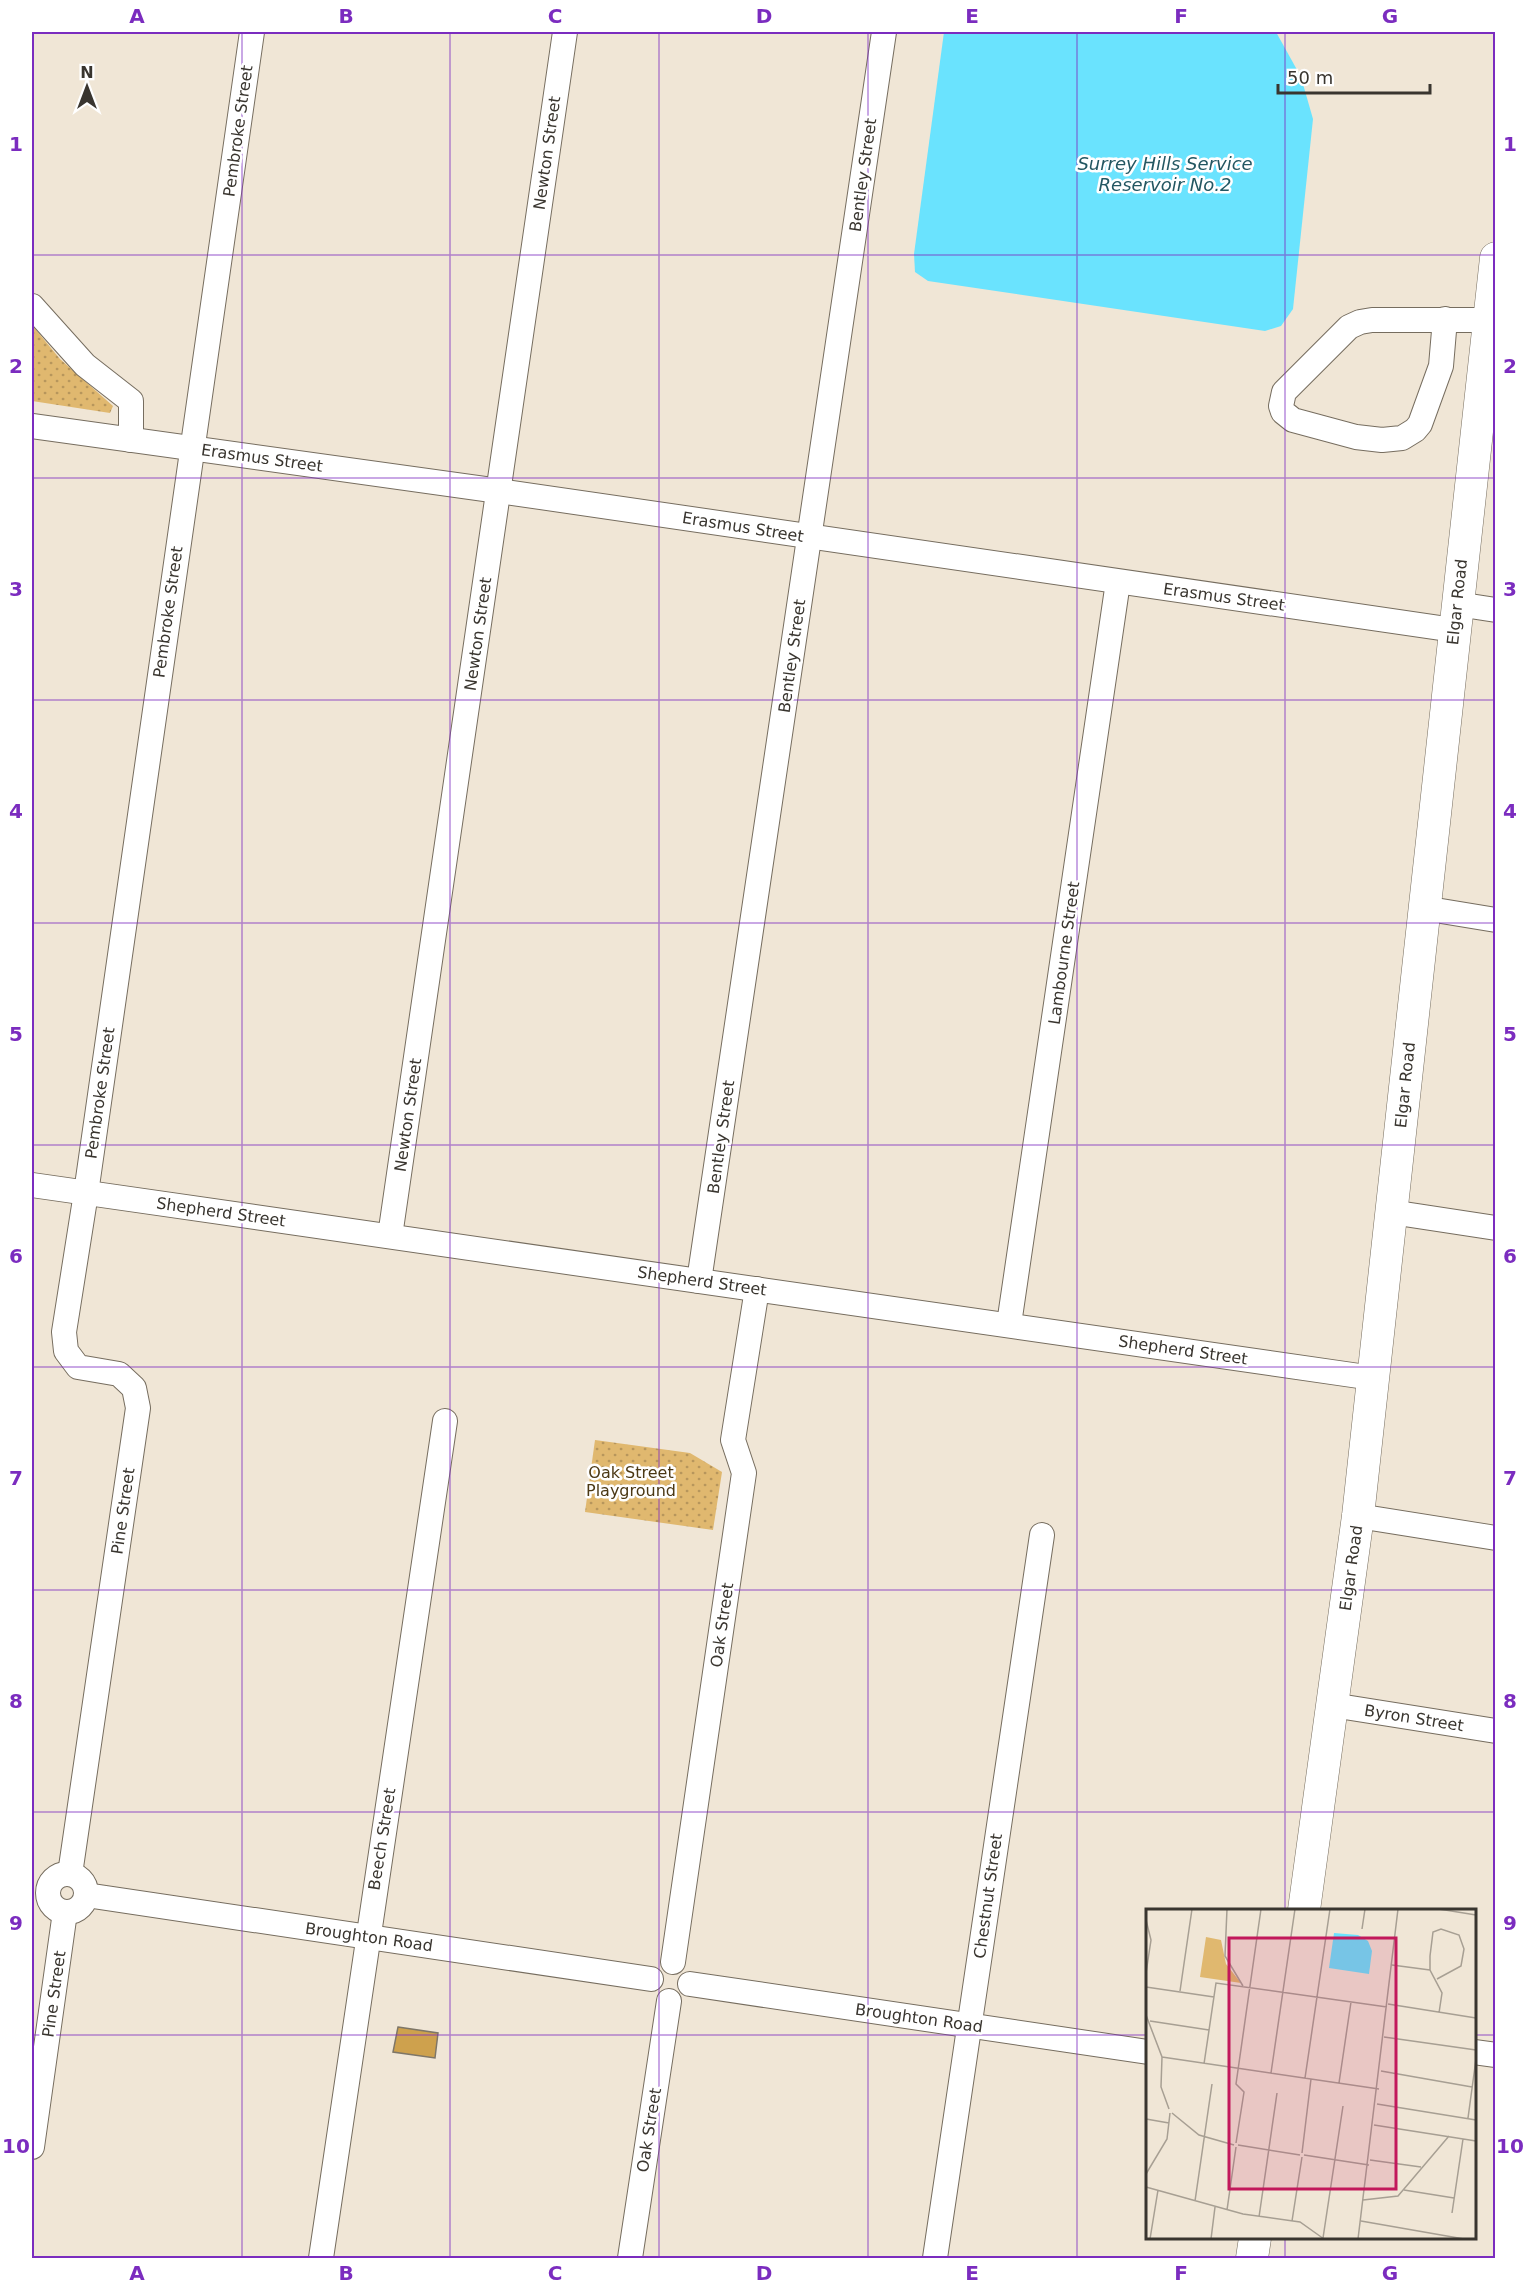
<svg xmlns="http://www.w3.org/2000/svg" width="1527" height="2290" font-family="'DejaVu Sans',sans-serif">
	<defs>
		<pattern id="park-dots" width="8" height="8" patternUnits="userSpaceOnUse" patternTransform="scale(1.5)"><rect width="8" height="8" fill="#e0b86f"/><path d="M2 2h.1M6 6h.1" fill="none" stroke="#b7965c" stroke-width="1.8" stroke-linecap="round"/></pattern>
	</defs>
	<rect width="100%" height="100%" fill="#f0e6d6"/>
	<g fill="url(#park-dots)">
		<path d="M32,325L60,359L113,406L110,413L32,401Z"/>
		<path d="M595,1440L690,1453L722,1472L713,1530L585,1512Z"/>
	</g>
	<path fill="#6ae3fe" d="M944,32H1276L1301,77L1313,119L1293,309L1281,326L1265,331L928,281L915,272L914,254Z"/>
	<path fill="#cea14d" stroke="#7e7667" stroke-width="1.5" d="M398,2027L438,2033L435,2058L393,2052Z"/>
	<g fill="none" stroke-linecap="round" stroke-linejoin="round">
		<defs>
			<g id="minor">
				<path d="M32,306L85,365L131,401V440"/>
				<path d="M1445,319L1441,366L1420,424L1415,430L1402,438L1382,440L1356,437L1293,420L1283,412L1281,406L1284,392L1349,327L1360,322L1372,320H1489"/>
				<path d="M32,426L499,491L1454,630"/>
				<path d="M1457,604L1496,610"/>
				<path d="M1423,908L1496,920"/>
				<path d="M32,1185L1373,1378"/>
				<path d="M1391,1212L1496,1228"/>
				<path d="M390,1236L565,32"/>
				<path d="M699,1281L884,32"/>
				<path d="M1009,1324L1118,582"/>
				<path d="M1358,1516L1496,1538"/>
				<path d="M1332,1705L1496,1731"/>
				<circle cx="67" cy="1893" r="19"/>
				<path d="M70,1874L138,1408L134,1388L119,1374L78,1367L66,1351L64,1332L86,1193L252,32"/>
				<path d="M86,1895L651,1979"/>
				<path d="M673,1962L744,1473L733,1440L757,1289"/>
				<path d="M690,1984L1148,2052"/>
				<path d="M1474,2052L1496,2055"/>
				<path d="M32,2147L65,1912"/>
				<path d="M321,2258L445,1421"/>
				<path d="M630,2258L669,2001"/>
				<path d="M935,2258L1042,1535"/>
			</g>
			<g id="major">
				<path d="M1304,1910L1358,1516L1496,258"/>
				<path d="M1252,2258L1255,2238"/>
			</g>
		</defs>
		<use href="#minor" stroke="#766d5f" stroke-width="26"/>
		<use href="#major" stroke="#766d5f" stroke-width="33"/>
		<use href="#minor" stroke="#fff" stroke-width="24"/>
		<use href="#major" stroke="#fff" stroke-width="32"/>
	</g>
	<path fill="none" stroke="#7b2cbf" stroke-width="1.5" stroke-opacity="0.55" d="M242,32V2258M450,32V2258M659,32V2258M868,32V2258M1077,32V2258M1285,32V1910M32,255H1496M32,478H1496M32,700H1496M32,923H1496M32,1145H1496M32,1367H1496M32,1590H1496M32,1812H1496M32,2035H1148M1474,2035H1496M1285,2238V2258"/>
	<g text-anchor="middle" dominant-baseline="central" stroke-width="5" stroke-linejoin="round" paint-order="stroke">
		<g font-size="16" fill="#39352f" stroke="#fff">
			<text transform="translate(238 131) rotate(-82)">Pembroke Street</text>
			<text transform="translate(547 153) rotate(-82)">Newton Street</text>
			<text transform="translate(863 175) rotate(-82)">Bentley Street</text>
			<text transform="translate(262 458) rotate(8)">Erasmus Street</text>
			<text transform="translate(743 527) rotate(9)">Erasmus Street</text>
			<text transform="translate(1224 597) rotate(8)">Erasmus Street</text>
			<text transform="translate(1457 602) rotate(-84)">Elgar Road</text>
			<text transform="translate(168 612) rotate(-82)">Pembroke Street</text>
			<text transform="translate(478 634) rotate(-82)">Newton Street</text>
			<text transform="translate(792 656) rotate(-82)">Bentley Street</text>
			<text transform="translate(1064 953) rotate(-82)">Lambourne Street</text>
			<text transform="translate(1405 1085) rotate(-84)">Elgar Road</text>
			<text transform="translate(100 1093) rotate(-82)">Pembroke Street</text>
			<text transform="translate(408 1115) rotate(-82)">Newton Street</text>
			<text transform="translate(721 1137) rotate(-82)">Bentley Street</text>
			<text transform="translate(221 1212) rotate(8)">Shepherd Street</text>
			<text transform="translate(702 1281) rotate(8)">Shepherd Street</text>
			<text transform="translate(1183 1350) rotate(8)">Shepherd Street</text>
			<text transform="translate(123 1511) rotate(-82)">Pine Street</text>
			<text transform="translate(1351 1568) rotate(-82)">Elgar Road</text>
			<text transform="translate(722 1625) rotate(-82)">Oak Street</text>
			<text transform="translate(1414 1718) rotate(9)">Byron Street</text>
			<text transform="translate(382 1839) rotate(-81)">Beech Street</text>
			<text transform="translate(988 1896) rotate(-82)">Chestnut Street</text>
			<text transform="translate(369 1937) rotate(8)">Broughton Road</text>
			<text transform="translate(54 1994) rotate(-82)">Pine Street</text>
			<text transform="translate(919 2018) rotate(8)">Broughton Road</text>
			<text transform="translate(649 2130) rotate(-81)">Oak Street</text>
		</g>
		<g font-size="16" fill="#4b3814" stroke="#fff">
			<text x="631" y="1472">Oak Street<tspan x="631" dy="18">Playground</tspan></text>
		</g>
		<g font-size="18" font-style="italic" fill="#235762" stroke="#fff">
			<text x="1165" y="163">Surrey Hills Service<tspan x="1165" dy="21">Reservoir No.2</tspan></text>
		</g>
	</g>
	<g transform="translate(1146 1909)">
		<rect width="330" height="330" fill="#f0e6d6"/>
		<path d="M60,28L75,31L80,55L95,74L54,68Z" fill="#e0b86f"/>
		<path d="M188,24L212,26L222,32L226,42L223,65L183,59Z" fill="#6ae3fe"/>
		<path fill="none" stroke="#a79f93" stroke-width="1.5" d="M81,0L79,47L97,77M293,0L330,6M0,11L5,31L0,64M216,20L219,0M246,56L284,61M291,70L315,57L318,40L313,26L295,20L287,23L284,47V61L296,84L293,104M0,78L68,88M34,82L46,0M242,95L330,109M0,106L16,148L15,178L23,200M4,112L63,121M238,128L330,141M16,148L233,180M58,155L70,74L241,98M235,162L326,178M125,164L149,0M159,169L184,0M193,174L205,93M231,195L330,211M26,204L53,226L88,236M322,209L330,150M0,210L23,214M228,216L330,232M90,234L98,183L90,175L115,0M92,236L154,246M156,244L165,170M158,246L223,256M224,251L275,258M0,265L21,230L24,204M0,278L97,305L154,313L178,330M258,281L308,289M217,291L252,287L303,227M49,292L66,175M81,301L90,238M306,304L317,230M113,308L131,184M146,312L156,248M215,312L318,330M177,329L197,197M4,330L12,281M65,330L69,298M212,330L252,0"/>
		<path fill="#c2185b" fill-opacity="0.15" stroke="#c2185b" stroke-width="3" d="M83,29H250V280H83Z"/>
		<rect width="330" height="330" fill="none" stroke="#39352f" stroke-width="3"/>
	</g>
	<rect width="1527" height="2290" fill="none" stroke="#ffffff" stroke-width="66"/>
	<g transform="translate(87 87)" stroke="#ffffff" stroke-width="4.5" paint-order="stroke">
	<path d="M0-4.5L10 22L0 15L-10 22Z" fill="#39352f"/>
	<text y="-9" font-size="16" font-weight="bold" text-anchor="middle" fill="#39352f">N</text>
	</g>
	<path d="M1278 84v9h152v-9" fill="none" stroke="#39352f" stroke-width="3"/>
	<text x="1287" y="84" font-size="18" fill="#39352f" stroke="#ffffff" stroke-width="4.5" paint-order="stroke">50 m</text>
	<rect x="33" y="33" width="1461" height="2224" fill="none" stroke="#7b2cbf" stroke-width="2"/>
	<g font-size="20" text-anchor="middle" font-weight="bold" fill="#7b2cbf">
		<text x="137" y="23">A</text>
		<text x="346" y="23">B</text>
		<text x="555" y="23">C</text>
		<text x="764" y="23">D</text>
		<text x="972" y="23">E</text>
		<text x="1181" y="23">F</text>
		<text x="1390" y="23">G</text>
		<text x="16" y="151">1</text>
		<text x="1510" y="151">1</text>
		<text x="16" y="373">2</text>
		<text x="1510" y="373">2</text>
		<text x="16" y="596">3</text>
		<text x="1510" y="596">3</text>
		<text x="16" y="818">4</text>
		<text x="1510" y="818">4</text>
		<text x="16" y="1041">5</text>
		<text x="1510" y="1041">5</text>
		<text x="16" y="1263">6</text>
		<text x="1510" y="1263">6</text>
		<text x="16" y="1485">7</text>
		<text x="1510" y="1485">7</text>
		<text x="16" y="1708">8</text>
		<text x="1510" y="1708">8</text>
		<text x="16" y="1930">9</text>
		<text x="1510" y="1930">9</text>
		<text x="16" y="2153">10</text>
		<text x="1510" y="2153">10</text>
		<text x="137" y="2280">A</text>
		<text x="346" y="2280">B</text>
		<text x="555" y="2280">C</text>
		<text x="764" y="2280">D</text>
		<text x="972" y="2280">E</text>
		<text x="1181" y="2280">F</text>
		<text x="1390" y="2280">G</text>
	</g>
</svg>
